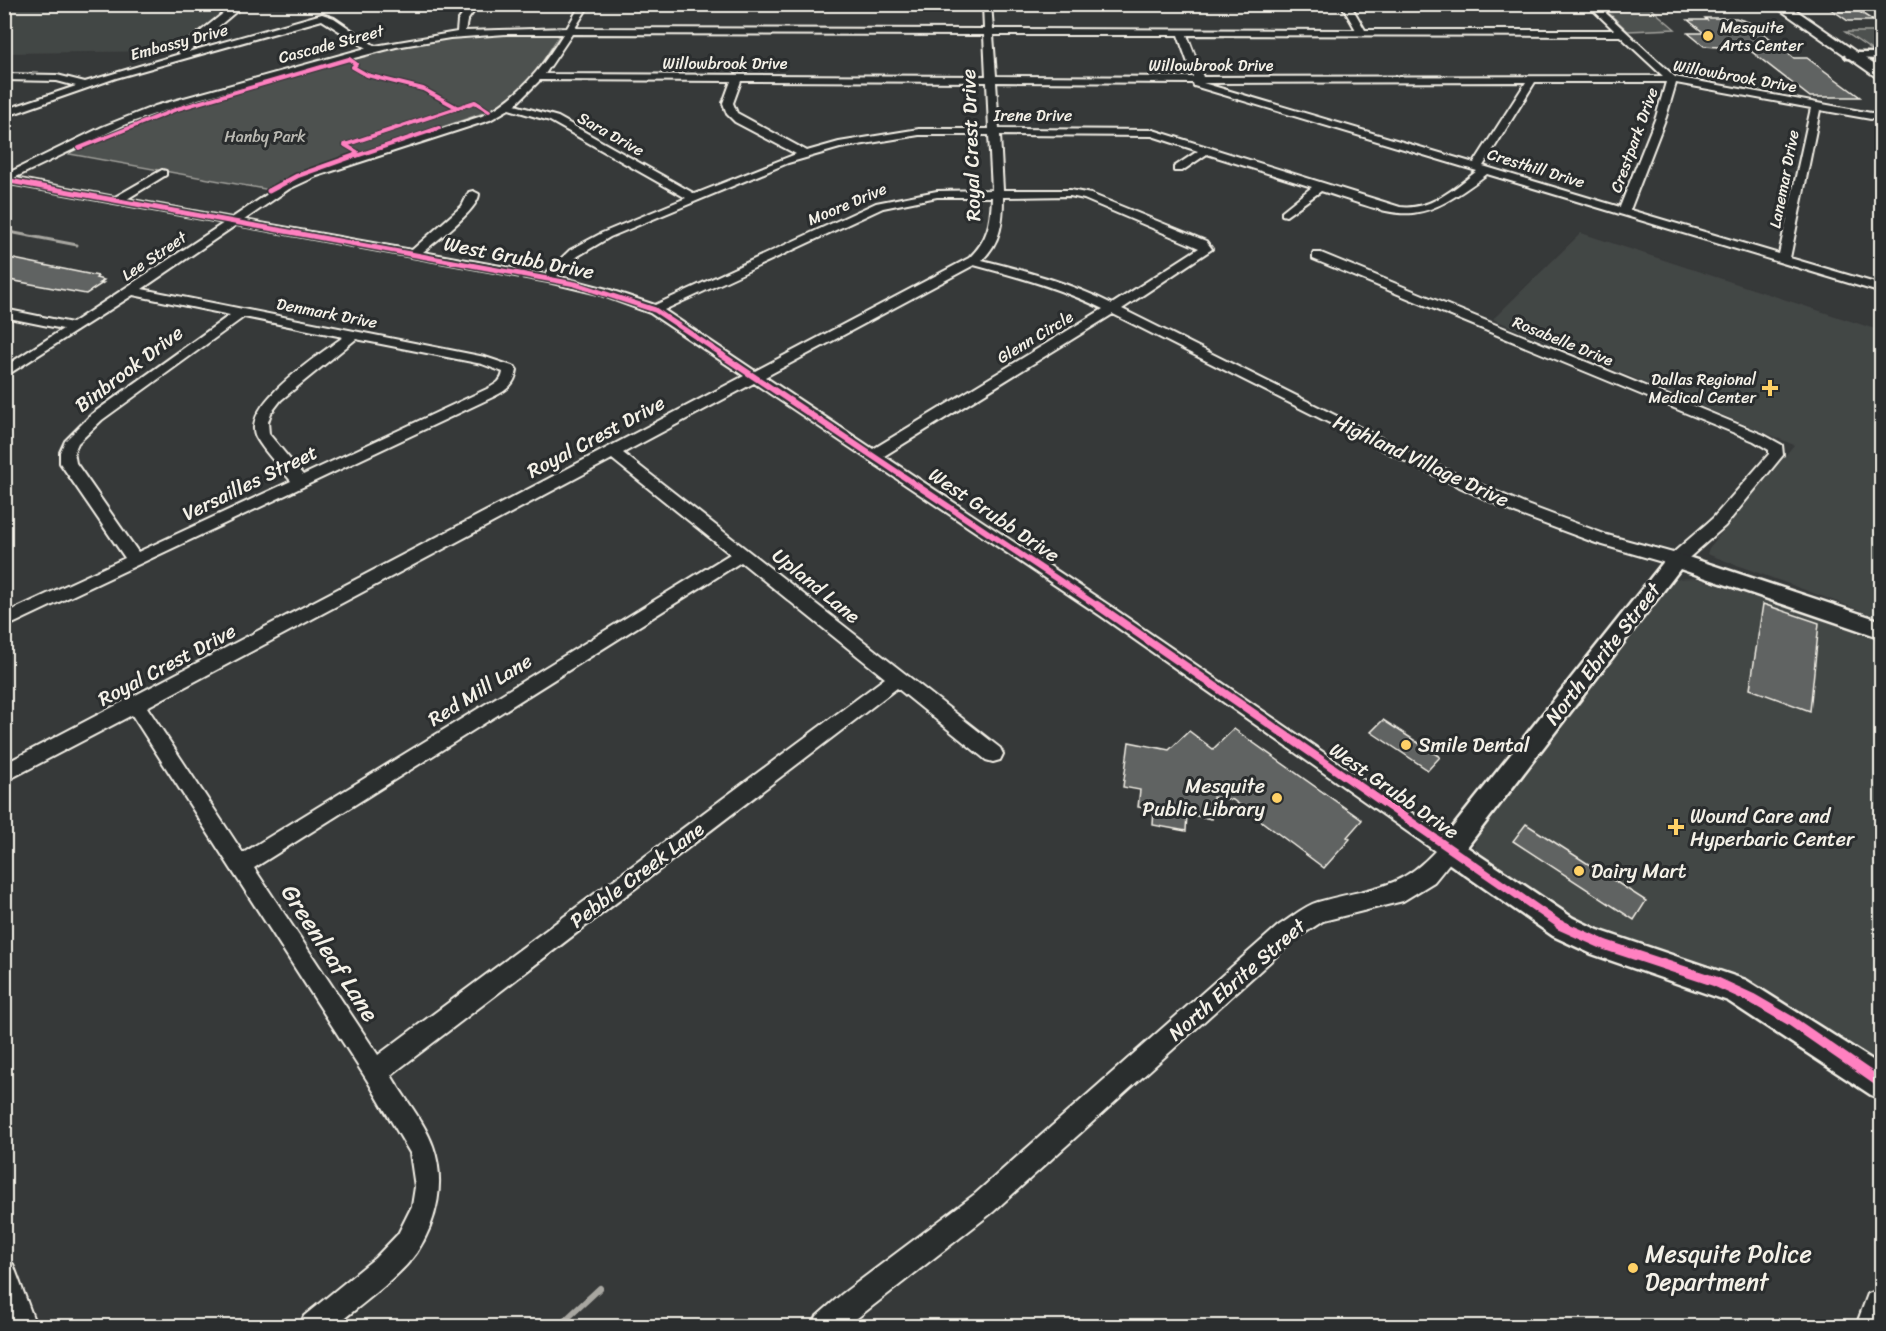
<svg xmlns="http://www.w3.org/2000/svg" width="1886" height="1331" font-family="Sriracha,sans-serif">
	<rect width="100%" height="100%" fill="#363939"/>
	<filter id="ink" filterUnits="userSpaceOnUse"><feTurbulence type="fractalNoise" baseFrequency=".0167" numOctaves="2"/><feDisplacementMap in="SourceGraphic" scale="12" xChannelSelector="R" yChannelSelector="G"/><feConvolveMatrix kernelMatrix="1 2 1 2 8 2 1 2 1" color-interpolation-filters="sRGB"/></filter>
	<g filter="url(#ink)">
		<g fill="#434645">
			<path d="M4,5H233L176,51L5,53Z"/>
			<path d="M1581,233L1881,331V618L1707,554L1709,548L1794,445L1493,319Z"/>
			<path d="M1696,578L1881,639V1065L1783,1005L1580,923L1478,859L1474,849L1476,836L1671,579Z"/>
		</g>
		<g fill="#4e514f" stroke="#a1a19c" stroke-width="1.5">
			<path d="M1600,5H1647L1675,29L1628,31Z"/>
			<path d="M1845,32H1881V51H1873Z"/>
			<path d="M506,33H561L532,78L501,107L310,173L276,191L64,153L131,124L185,105L378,51L431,39Z"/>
		</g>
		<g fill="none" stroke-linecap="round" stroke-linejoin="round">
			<path stroke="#a8a7a1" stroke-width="3" d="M4,231L77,245"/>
			<path stroke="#a8a7a1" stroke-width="6" d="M559,1326L600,1288"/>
		</g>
		<g fill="#616362" stroke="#f4f1e8" stroke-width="1.5">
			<path d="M1828,7H1852L1874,21H1848Z"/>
			<path d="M1705,18H1736L1751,23L1794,58H1807L1860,97H1810L1748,49L1704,46L1688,33H1704L1688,20H1707Z"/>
			<path d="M4,257L98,276L96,278L104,280L100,283H103L86,294L4,279Z"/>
			<path d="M1763,604L1819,623L1810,711L1750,689Z"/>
			<path d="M1383,720L1440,757L1428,770L1371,732Z"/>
			<path d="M1234,729L1362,820L1347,837L1350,839L1324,868L1233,800L1213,797L1212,819L1187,814L1186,831L1153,825L1154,810L1138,807L1140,790L1123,787L1129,742L1169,750L1189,731L1213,749Z"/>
			<path d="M1526,824L1646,901L1634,920L1513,841Z"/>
		</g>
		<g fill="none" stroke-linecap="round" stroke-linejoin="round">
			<defs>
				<g id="minor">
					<path d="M235,4H245L188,52L322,14L334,18L375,46L457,32L458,21L470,4H479L467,21L465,31L567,28L581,4H590L575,28L984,29L983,4H991L993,29L1356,30L1341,4H1350L1365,30H1614L1587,4H1596L1675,77L1882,115V121L1820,110L1790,258L1882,285V293L1487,174C1414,230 1403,217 1321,191L1286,216L1282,215V211L1312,187L1207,154L1182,171H1174V167L1198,151L1152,136L1000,135L1003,190H1070L1091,194L1206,241L1212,249L1122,309L1429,462L1527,505L1607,535L1673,553L1713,518L1769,454V450L1754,441L1313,259V253H1321L1764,435L1782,445L1783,455L1725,526L1682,564L1676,566L1596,543L1515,513L1419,468L1113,314L884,456L1113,608L1457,844L1460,850L1434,882L1403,901L1323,921L1294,940L993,1212L847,1326H813L817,1316L842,1294L975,1194L1278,926C1291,918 1304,906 1318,902C1369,887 1396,893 1435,851L1101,616L754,383L623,453L1000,748L1003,754L1000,760L993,762L986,760L897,688L391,1075C404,1098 424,1121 433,1146C446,1182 437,1221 417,1252C398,1279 360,1305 335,1326H300L304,1316L375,1258L398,1234L412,1206L415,1187L410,1153L367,1080L132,715L4,782V764L744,376L650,313L598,294L548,282L236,225L142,289L485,357L515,367L517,370C515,384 507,390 495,396L4,628V614L125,558L60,463V452L65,441L92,414L230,315L133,295L4,377V367L63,329L4,317V309L72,323L224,223L4,183V175L102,127L155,106L366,48L322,20L116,78L4,117V110L76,86L57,81L4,80V74L57,75L85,82L180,54L178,52L181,47ZM506,34H563C542,68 519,97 482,116L309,172L281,185L232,218L127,199L166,175V171L162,170L115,197L14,178L126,124L198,99L396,47L450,38ZM572,34L984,35L986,76L545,74ZM993,35H1178L1193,77L996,76ZM1187,35L1620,36L1663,76L1203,77ZM540,80L731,81L723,103L727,114L735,122L796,154L695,194L558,117L515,105ZM741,81L987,82L989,129H919L839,142L807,151L737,113L733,103ZM996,82L1193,83L1194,86L1477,171C1455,188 1430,211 1400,207L1153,130L999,129ZM1526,82L1474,163L1203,83ZM1535,82H1666L1656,117L1620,207L1483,166ZM1676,83L1811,108L1779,254L1630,210L1666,117ZM509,109L550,121L686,198L602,233L570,250L545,274L423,252C436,241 479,209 479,194L473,191L469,192L462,206L412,250L244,220L289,189L317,176L490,120ZM919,135H989L992,190L937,191L876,203L655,305L607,289L557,276L578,256L610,237L788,163L840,148ZM1070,196L1084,199L1199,248L1112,304C1070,283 1026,271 982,260C1001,242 1003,221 1003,197ZM937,197H992C991,223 988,240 969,258L755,371L664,310L883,208ZM974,265C1019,277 1062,289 1103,309L873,449L765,377ZM244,317L343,337C321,354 240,405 256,437C264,452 280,467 291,481L138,552L76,463L74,452L78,443L102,420ZM356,339L482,364L503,372C502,381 496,384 489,388L303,475L269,434L268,422L271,413L281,400ZM612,459L730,554L243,853L147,707ZM741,562L885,678L378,1055L254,868Z"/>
					<path d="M4,1260L13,1264L36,1326H8L4,1315Z"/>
				</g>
				<g id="tertiary">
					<path d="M1851,53H1882V59L1847,58L1845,56Z"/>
					<path d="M1676,553L1882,621V638L1680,569L1467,847L1573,918L1598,930L1746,980L1882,1066V1099L1871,1095L1728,1001L1592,954L1553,936L1441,858L1437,850L1441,842L1669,555Z"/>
				</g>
				<g id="secondary">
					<path d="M1772,4H1787L1882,70V81Z"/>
					<path d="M1882,1289V1326H1856L1868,1294Z"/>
				</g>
			</defs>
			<use href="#minor" stroke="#f4f1e8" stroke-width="4"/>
			<use href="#tertiary" stroke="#f4f1e8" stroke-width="5"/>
			<use href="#secondary" stroke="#f4f1e8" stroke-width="4"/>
			<use href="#minor" fill="#2a2d2e" fill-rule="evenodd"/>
			<use href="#tertiary" fill="#2a2d2e" fill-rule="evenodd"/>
			<use href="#secondary" fill="#2a2d2e" fill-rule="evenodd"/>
			<defs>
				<g id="cycleway-far4">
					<path d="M79,148L177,109L349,59L356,64L353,67L367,75L423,89L458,108"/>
					<path d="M356,156L439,128"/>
					<path d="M353,157L357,152L345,145L475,102L489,111"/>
				</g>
				<g id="cycleway-far3">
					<path d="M4,180L575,284L655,310L723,355"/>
					<path d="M269,191L297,176L356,155"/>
				</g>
				<path id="cycleway-far2" d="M720,354L1099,607"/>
				<path id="cycleway-far1" d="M1097,605L1562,926"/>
				<path id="cycleway" d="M1560,925L1605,945L1714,981L1753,999L1791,1021L1882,1084"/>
			</defs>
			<use href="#cycleway-far4" stroke="#2a2d2e" stroke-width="6"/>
			<use href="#cycleway-far3" stroke="#2a2d2e" stroke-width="8"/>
			<use href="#cycleway-far2" stroke="#2a2d2e" stroke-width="9"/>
			<use href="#cycleway-far1" stroke="#2a2d2e" stroke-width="12"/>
			<use href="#cycleway" stroke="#2a2d2e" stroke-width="14"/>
			<use href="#cycleway-far4" stroke="#ff80c0" stroke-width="4"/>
			<use href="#cycleway-far3" stroke="#ff80c0" stroke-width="5"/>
			<use href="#cycleway-far2" stroke="#ff80c0" stroke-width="6"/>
			<use href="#cycleway-far1" stroke="#ff80c0" stroke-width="8"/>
			<use href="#cycleway" stroke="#ff80c0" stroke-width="10"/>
		</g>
	</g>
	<g fill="#ffd166" stroke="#2a2d2e" stroke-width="2">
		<circle cx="1708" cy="36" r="6"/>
		<path d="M1767 379h6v6h6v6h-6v6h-6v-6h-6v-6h6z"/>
		<circle cx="1406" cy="745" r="6"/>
		<circle cx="1277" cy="798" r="6"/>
		<path d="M1673 818h6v6h6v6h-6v6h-6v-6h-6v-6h6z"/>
		<circle cx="1579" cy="871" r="6"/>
		<circle cx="1633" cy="1268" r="6"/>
	</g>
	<g text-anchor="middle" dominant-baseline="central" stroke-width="6" stroke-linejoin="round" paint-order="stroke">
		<g font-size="16" fill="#f4f1e8" stroke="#2a2d2e" text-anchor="start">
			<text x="1720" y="27">Mesquite<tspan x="1720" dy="18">Arts Center</tspan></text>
			<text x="1756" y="379" text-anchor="end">Dallas Regional<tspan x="1756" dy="18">Medical Center</tspan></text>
		</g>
		<g font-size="16" fill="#f4f1e8" stroke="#2a2d2e">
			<text transform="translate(179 42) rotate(-15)">Embassy Drive</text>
			<text transform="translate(331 44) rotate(-15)">Cascade Street</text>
			<text x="725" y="63">Willowbrook Drive</text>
			<text x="1211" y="65">Willowbrook Drive</text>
			<text transform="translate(1735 76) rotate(10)">Willowbrook Drive</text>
			<text x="1033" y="115">Irene Drive</text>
			<text transform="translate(611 134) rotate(29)">Sara Drive</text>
			<text transform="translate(1634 140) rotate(-70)">Crestpark Drive</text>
			<text transform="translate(1536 168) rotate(17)">Cresthill Drive</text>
			<text transform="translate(1784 179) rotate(-79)">Lanemar Drive</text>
			<text transform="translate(847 204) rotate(-23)">Moore Drive</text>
			<text transform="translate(154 256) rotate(-34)">Lee Street</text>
			<text transform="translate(327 313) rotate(11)">Denmark Drive</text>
			<text transform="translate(1035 337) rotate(-31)">Glenn Circle</text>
			<text transform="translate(1563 341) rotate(22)">Rosabelle Drive</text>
		</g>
		<g font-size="16" fill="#bab9b2" stroke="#2a2d2e">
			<text x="265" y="136">Hanby Park</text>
		</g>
		<g font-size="20" fill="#f4f1e8" stroke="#2a2d2e">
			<text transform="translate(971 145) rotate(-92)">Royal Crest Drive</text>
			<text transform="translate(519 258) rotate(11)">West Grubb Drive</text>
			<text transform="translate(129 369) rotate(-37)">Binbrook Drive</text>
			<text transform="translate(596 437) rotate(-28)">Royal Crest Drive</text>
			<text transform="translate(1421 461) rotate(25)">Highland Village Drive</text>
			<text transform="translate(250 483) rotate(-26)">Versailles Street</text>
			<text transform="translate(994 515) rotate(34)">West Grubb Drive</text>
			<text transform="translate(816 586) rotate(39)">Upland Lane</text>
			<text transform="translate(1603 654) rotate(-52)">North Ebrite Street</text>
			<text transform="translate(167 665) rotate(-28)">Royal Crest Drive</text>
			<text transform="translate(480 690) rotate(-32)">Red Mill Lane</text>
			<text transform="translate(1394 791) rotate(35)">West Grubb Drive</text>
			<text transform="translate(637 875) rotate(-37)">Pebble Creek Lane</text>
			<text transform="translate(1237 980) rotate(-41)">North Ebrite Street</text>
		</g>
		<g font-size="20" fill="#f4f1e8" stroke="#2a2d2e" text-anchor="start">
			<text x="1418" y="745">Smile Dental</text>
			<text x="1265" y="786" text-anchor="end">Mesquite<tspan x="1265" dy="23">Public Library</tspan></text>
			<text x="1690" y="816">Wound Care and<tspan x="1690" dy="23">Hyperbaric Center</tspan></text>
			<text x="1591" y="871">Dairy Mart</text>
		</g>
		<g font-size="24" fill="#f4f1e8" stroke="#2a2d2e">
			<text transform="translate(330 953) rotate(57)">Greenleaf Lane</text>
		</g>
		<g font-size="24" fill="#f4f1e8" stroke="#2a2d2e" text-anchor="start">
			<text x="1645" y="1254">Mesquite Police<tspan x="1645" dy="28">Department</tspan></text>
		</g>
	</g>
	<rect width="1886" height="1331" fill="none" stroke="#2a2d2e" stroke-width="24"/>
	<rect x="12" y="12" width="1862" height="1307" fill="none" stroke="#f4f1e8" stroke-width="2" filter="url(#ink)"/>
</svg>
